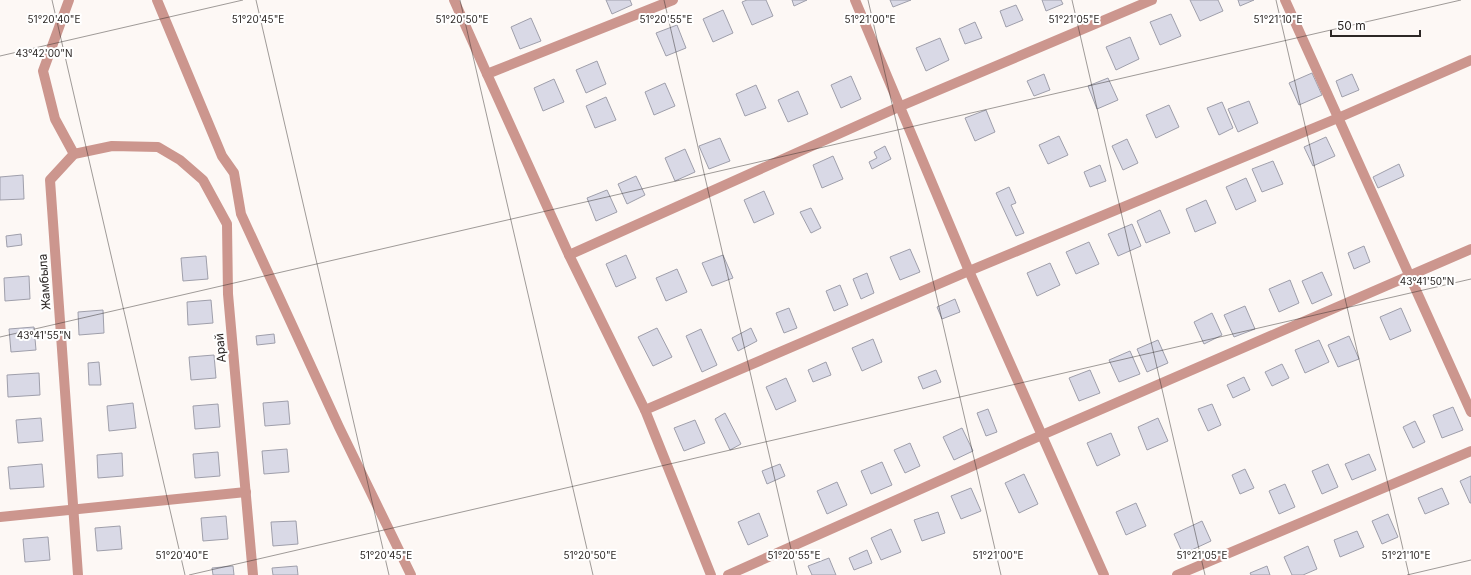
<svg xmlns="http://www.w3.org/2000/svg" width="1471" height="575" font-family="Inter,sans-serif">
	<rect width="100%" height="100%" fill="#fdf8f5"/>
	<g fill="#d9d9e6" stroke="#9f9fab">
		<path d="M606,0H630L632,5L612,14Z"/>
		<path d="M747,0H766L773,16L752,25L742,2Z"/>
		<path d="M792,0H807L794,6Z"/>
		<path d="M890,0H911L893,7Z"/>
		<path d="M1042,0H1061L1063,4L1046,11Z"/>
		<path d="M1190,0H1218L1223,11L1200,21Z"/>
		<path d="M1238,0H1254L1240,6Z"/>
		<path d="M1016,5L1023,20L1006,27L1000,11Z"/>
		<path d="M723,10L733,33L713,42L703,19Z"/>
		<path d="M1171,14L1181,36L1160,45L1150,22Z"/>
		<path d="M531,18L541,41L520,49L511,27Z"/>
		<path d="M975,22L982,38L965,44L959,29Z"/>
		<path d="M677,25L686,48L666,56L656,33Z"/>
		<path d="M1130,37L1139,59L1116,70L1106,47Z"/>
		<path d="M940,38L949,60L926,71L916,48Z"/>
		<path d="M597,61L606,84L586,93L576,70Z"/>
		<path d="M1312,73L1322,95L1299,105L1289,83Z"/>
		<path d="M1044,74L1050,90L1034,96L1027,81Z"/>
		<path d="M1352,74L1359,90L1342,97L1336,81Z"/>
		<path d="M851,76L861,99L841,108L831,85Z"/>
		<path d="M1108,78L1118,100L1097,109L1088,86Z"/>
		<path d="M554,79L564,102L543,111L534,88Z"/>
		<path d="M665,83L675,106L654,115L645,92Z"/>
		<path d="M756,85L766,108L745,116L736,94Z"/>
		<path d="M798,91L808,114L788,122L778,100Z"/>
		<path d="M606,97L616,120L595,128L586,106Z"/>
		<path d="M1249,101L1258,123L1238,132L1228,109Z"/>
		<path d="M1222,102L1233,128L1219,135L1207,108Z"/>
		<path d="M1169,105L1179,127L1156,138L1146,115Z"/>
		<path d="M986,110L995,132L975,141L965,118Z"/>
		<path d="M1059,136L1068,155L1048,164L1039,145Z"/>
		<path d="M1326,137L1335,156L1313,166L1304,147Z"/>
		<path d="M720,138L730,161L709,169L699,146Z"/>
		<path d="M1127,139L1138,163L1123,170L1112,146Z"/>
		<path d="M885,146L891,159L872,169L869,162L877,158L874,152Z"/>
		<path d="M685,149L695,172L675,181L665,158Z"/>
		<path d="M833,156L843,179L822,188L813,165Z"/>
		<path d="M1273,161L1283,184L1262,192L1252,169Z"/>
		<path d="M1399,164L1404,176L1378,188L1373,177Z"/>
		<path d="M1100,165L1106,181L1090,187L1084,172Z"/>
		<path d="M23,175L24,199L0,200V177Z"/>
		<path d="M636,176L645,195L627,204L618,184Z"/>
		<path d="M1246,178L1256,201L1236,210L1226,187Z"/>
		<path d="M1009,187L1016,203L1011,205L1024,233L1016,236L996,193Z"/>
		<path d="M607,190L617,212L596,221L587,198Z"/>
		<path d="M764,191L774,214L754,223L744,200Z"/>
		<path d="M1206,200L1216,223L1195,232L1186,209Z"/>
		<path d="M811,208L821,228L811,233L800,212Z"/>
		<path d="M1160,210L1170,233L1146,243L1137,221Z"/>
		<path d="M1132,224L1141,246L1118,256L1108,234Z"/>
		<path d="M21,234L22,245L7,247L6,236Z"/>
		<path d="M1089,242L1099,264L1076,274L1066,252Z"/>
		<path d="M1364,246L1370,262L1354,269L1348,253Z"/>
		<path d="M910,249L920,272L900,280L890,257Z"/>
		<path d="M626,255L636,278L616,287L606,264Z"/>
		<path d="M723,255L733,278L712,286L702,263Z"/>
		<path d="M206,256L208,279L183,281L181,258Z"/>
		<path d="M1050,263L1060,285L1037,296L1027,273Z"/>
		<path d="M677,269L687,292L666,301L656,278Z"/>
		<path d="M1322,272L1332,295L1312,304L1302,281Z"/>
		<path d="M867,273L874,293L861,299L853,279Z"/>
		<path d="M29,276L30,299L5,301L4,278Z"/>
		<path d="M1290,280L1299,303L1279,312L1269,289Z"/>
		<path d="M840,285L848,305L834,311L826,291Z"/>
		<path d="M955,299L960,312L942,319L937,307Z"/>
		<path d="M211,300L213,323L188,325L187,302Z"/>
		<path d="M1245,306L1255,329L1234,337L1224,315Z"/>
		<path d="M789,308L797,328L784,333L776,313Z"/>
		<path d="M1401,308L1411,331L1390,340L1380,317Z"/>
		<path d="M103,310L104,333L79,335L78,312Z"/>
		<path d="M1212,313L1222,335L1204,344L1194,322Z"/>
		<path d="M34,327L36,350L11,352L9,329Z"/>
		<path d="M657,328L672,357L653,366L638,337Z"/>
		<path d="M751,328L757,341L738,351L732,338Z"/>
		<path d="M701,329L717,365L702,372L686,336Z"/>
		<path d="M274,334L275,343L257,345L256,336Z"/>
		<path d="M1349,336L1359,359L1338,367L1328,345Z"/>
		<path d="M873,339L882,362L862,371L852,348Z"/>
		<path d="M1158,340L1168,363L1147,372L1137,349Z"/>
		<path d="M1319,340L1329,362L1305,373L1295,350Z"/>
		<path d="M1130,351L1140,374L1119,382L1109,360Z"/>
		<path d="M214,355L216,378L191,380L189,357Z"/>
		<path d="M99,362L101,385H89L88,363Z"/>
		<path d="M826,362L831,375L813,382L808,370Z"/>
		<path d="M1282,364L1289,378L1272,386L1265,372Z"/>
		<path d="M936,370L941,382L923,389L918,377Z"/>
		<path d="M1090,370L1100,393L1079,401L1069,378Z"/>
		<path d="M39,373L40,395L8,397L7,375Z"/>
		<path d="M1244,377L1250,390L1233,398L1227,385Z"/>
		<path d="M786,378L796,401L776,410L766,387Z"/>
		<path d="M288,401L290,424L265,426L263,403Z"/>
		<path d="M133,403L136,428L109,431L107,406Z"/>
		<path d="M218,404L220,427L195,429L193,406Z"/>
		<path d="M1212,404L1221,425L1208,431L1198,409Z"/>
		<path d="M1453,407L1463,430L1442,438L1433,415Z"/>
		<path d="M988,409L997,432L986,436L977,413Z"/>
		<path d="M725,413L741,444L730,450L715,419Z"/>
		<path d="M41,418L43,441L18,443L16,420Z"/>
		<path d="M1158,418L1168,441L1147,450L1138,427Z"/>
		<path d="M695,420L705,443L684,451L674,428Z"/>
		<path d="M1415,421L1425,442L1413,448L1403,427Z"/>
		<path d="M962,428L973,451L954,460L943,437Z"/>
		<path d="M1111,433L1120,455L1097,466L1087,443Z"/>
		<path d="M910,443L920,466L905,473L894,450Z"/>
		<path d="M287,449L289,472L264,474L262,451Z"/>
		<path d="M218,452L220,476L195,478L193,454Z"/>
		<path d="M122,453L123,476L98,478L97,455Z"/>
		<path d="M1369,454L1376,470L1352,480L1345,464Z"/>
		<path d="M882,462L892,485L871,494L861,471Z"/>
		<path d="M42,464L44,487L10,489L8,467Z"/>
		<path d="M780,464L785,476L767,484L762,471Z"/>
		<path d="M1328,464L1338,487L1322,494L1312,471Z"/>
		<path d="M1245,469L1254,488L1240,494L1232,475Z"/>
		<path d="M1024,474L1038,504L1019,513L1005,483Z"/>
		<path d="M1471,476V503H1470L1460,481Z"/>
		<path d="M837,482L847,505L827,514L817,491Z"/>
		<path d="M1285,484L1295,507L1279,514L1269,491Z"/>
		<path d="M971,488L981,511L961,519L951,496Z"/>
		<path d="M1442,488L1449,504L1425,514L1418,498Z"/>
		<path d="M1136,503L1146,526L1126,535L1116,512Z"/>
		<path d="M938,512L945,533L922,541L914,520Z"/>
		<path d="M759,513L768,536L748,545L738,522Z"/>
		<path d="M1388,514L1398,537L1382,544L1372,521Z"/>
		<path d="M226,516L228,539L203,541L201,518Z"/>
		<path d="M296,521L298,544L273,546L271,522Z"/>
		<path d="M1202,521L1211,541L1183,554L1174,534Z"/>
		<path d="M120,526L122,549L97,551L95,528Z"/>
		<path d="M891,529L901,552L881,560L871,538Z"/>
		<path d="M1357,531L1364,547L1340,557L1334,540Z"/>
		<path d="M48,537L50,560L25,562L23,539Z"/>
		<path d="M1308,546L1317,569L1303,575H1292L1284,557Z"/>
		<path d="M867,550L872,563L854,570L849,558Z"/>
		<path d="M829,558L836,575H812L808,566Z"/>
		<path d="M233,566L234,575H213L212,568Z"/>
		<path d="M297,566L298,575H273L272,568Z"/>
		<path d="M1267,566L1270,575H1251L1250,573Z"/>
	</g>
	<g fill="none" stroke-linecap="round" stroke-linejoin="round">
		<g stroke="#cc968e" stroke-width="10">
			<path d="M69,0L43,71L55,119L74,154"/>
			<path d="M157,0L222,156L234,173L241,214L339,427L411,575"/>
			<path d="M454,0L487,74"/>
			<path d="M855,0L969,271L1104,575"/>
			<path d="M1285,0L1471,412"/>
			<path d="M569,255L487,74L673,0"/>
			<path d="M645,410L569,255L901,106L1152,0"/>
			<path d="M0,517L246,492"/>
			<path d="M78,575L50,180L74,154L112,146L158,147L180,160L203,180L227,224L228,294L253,575"/>
			<path d="M711,575L645,410L969,271L1338,118L1471,60"/>
			<path d="M728,575L1042,435L1471,249"/>
			<path d="M1177,575L1471,451"/>
		</g>
	</g>
	<path fill="none" stroke="#2d2826" stroke-width="1" stroke-opacity="0.45" d="M52,0L185,575M256,0L389,575M460,0L593,575M664,0L797,575M868,0L1001,575M1072,0L1205,575M1276,0L1409,575M0,56L243,0M0,337L1461,0M189,575L1471,279M1407,575L1471,560"/>
	<g text-anchor="middle" dominant-baseline="central" stroke-width="4" stroke-linejoin="round" paint-order="stroke">
		<g font-size="12" fill="#2d2826" stroke="#fff">
			<text transform="translate(44 282) rotate(-94)">Жамбыла</text>
			<text transform="translate(220 348) rotate(-95)">Арай</text>
		</g>
	</g>
	<g font-size="10" text-anchor="middle" fill="#2d2826" stroke="#fff" stroke-width="4" stroke-linejoin="round" paint-order="stroke">
		<text x="54" y="23">51°20'40"E</text>
		<text x="258" y="23">51°20'45"E</text>
		<text x="462" y="23">51°20'50"E</text>
		<text x="666" y="23">51°20'55"E</text>
		<text x="870" y="23">51°21'00"E</text>
		<text x="1074" y="23">51°21'05"E</text>
		<text x="1278" y="23">51°21'10"E</text>
		<text x="44" y="57">43°42'00"N</text>
		<text x="1427" y="285">43°41'50"N</text>
		<text x="44" y="339">43°41'55"N</text>
		<text x="182" y="559">51°20'40"E</text>
		<text x="386" y="559">51°20'45"E</text>
		<text x="590" y="559">51°20'50"E</text>
		<text x="794" y="559">51°20'55"E</text>
		<text x="998" y="559">51°21'00"E</text>
		<text x="1202" y="559">51°21'05"E</text>
		<text x="1406" y="559">51°21'10"E</text>
	</g>
	<path d="M1331 30v6h89v-6" fill="none" stroke="#2d2826" stroke-width="2"/>
	<text x="1337" y="30" font-size="12" fill="#2d2826" stroke="#ffffff" stroke-width="3" paint-order="stroke">50 m</text>
</svg>
